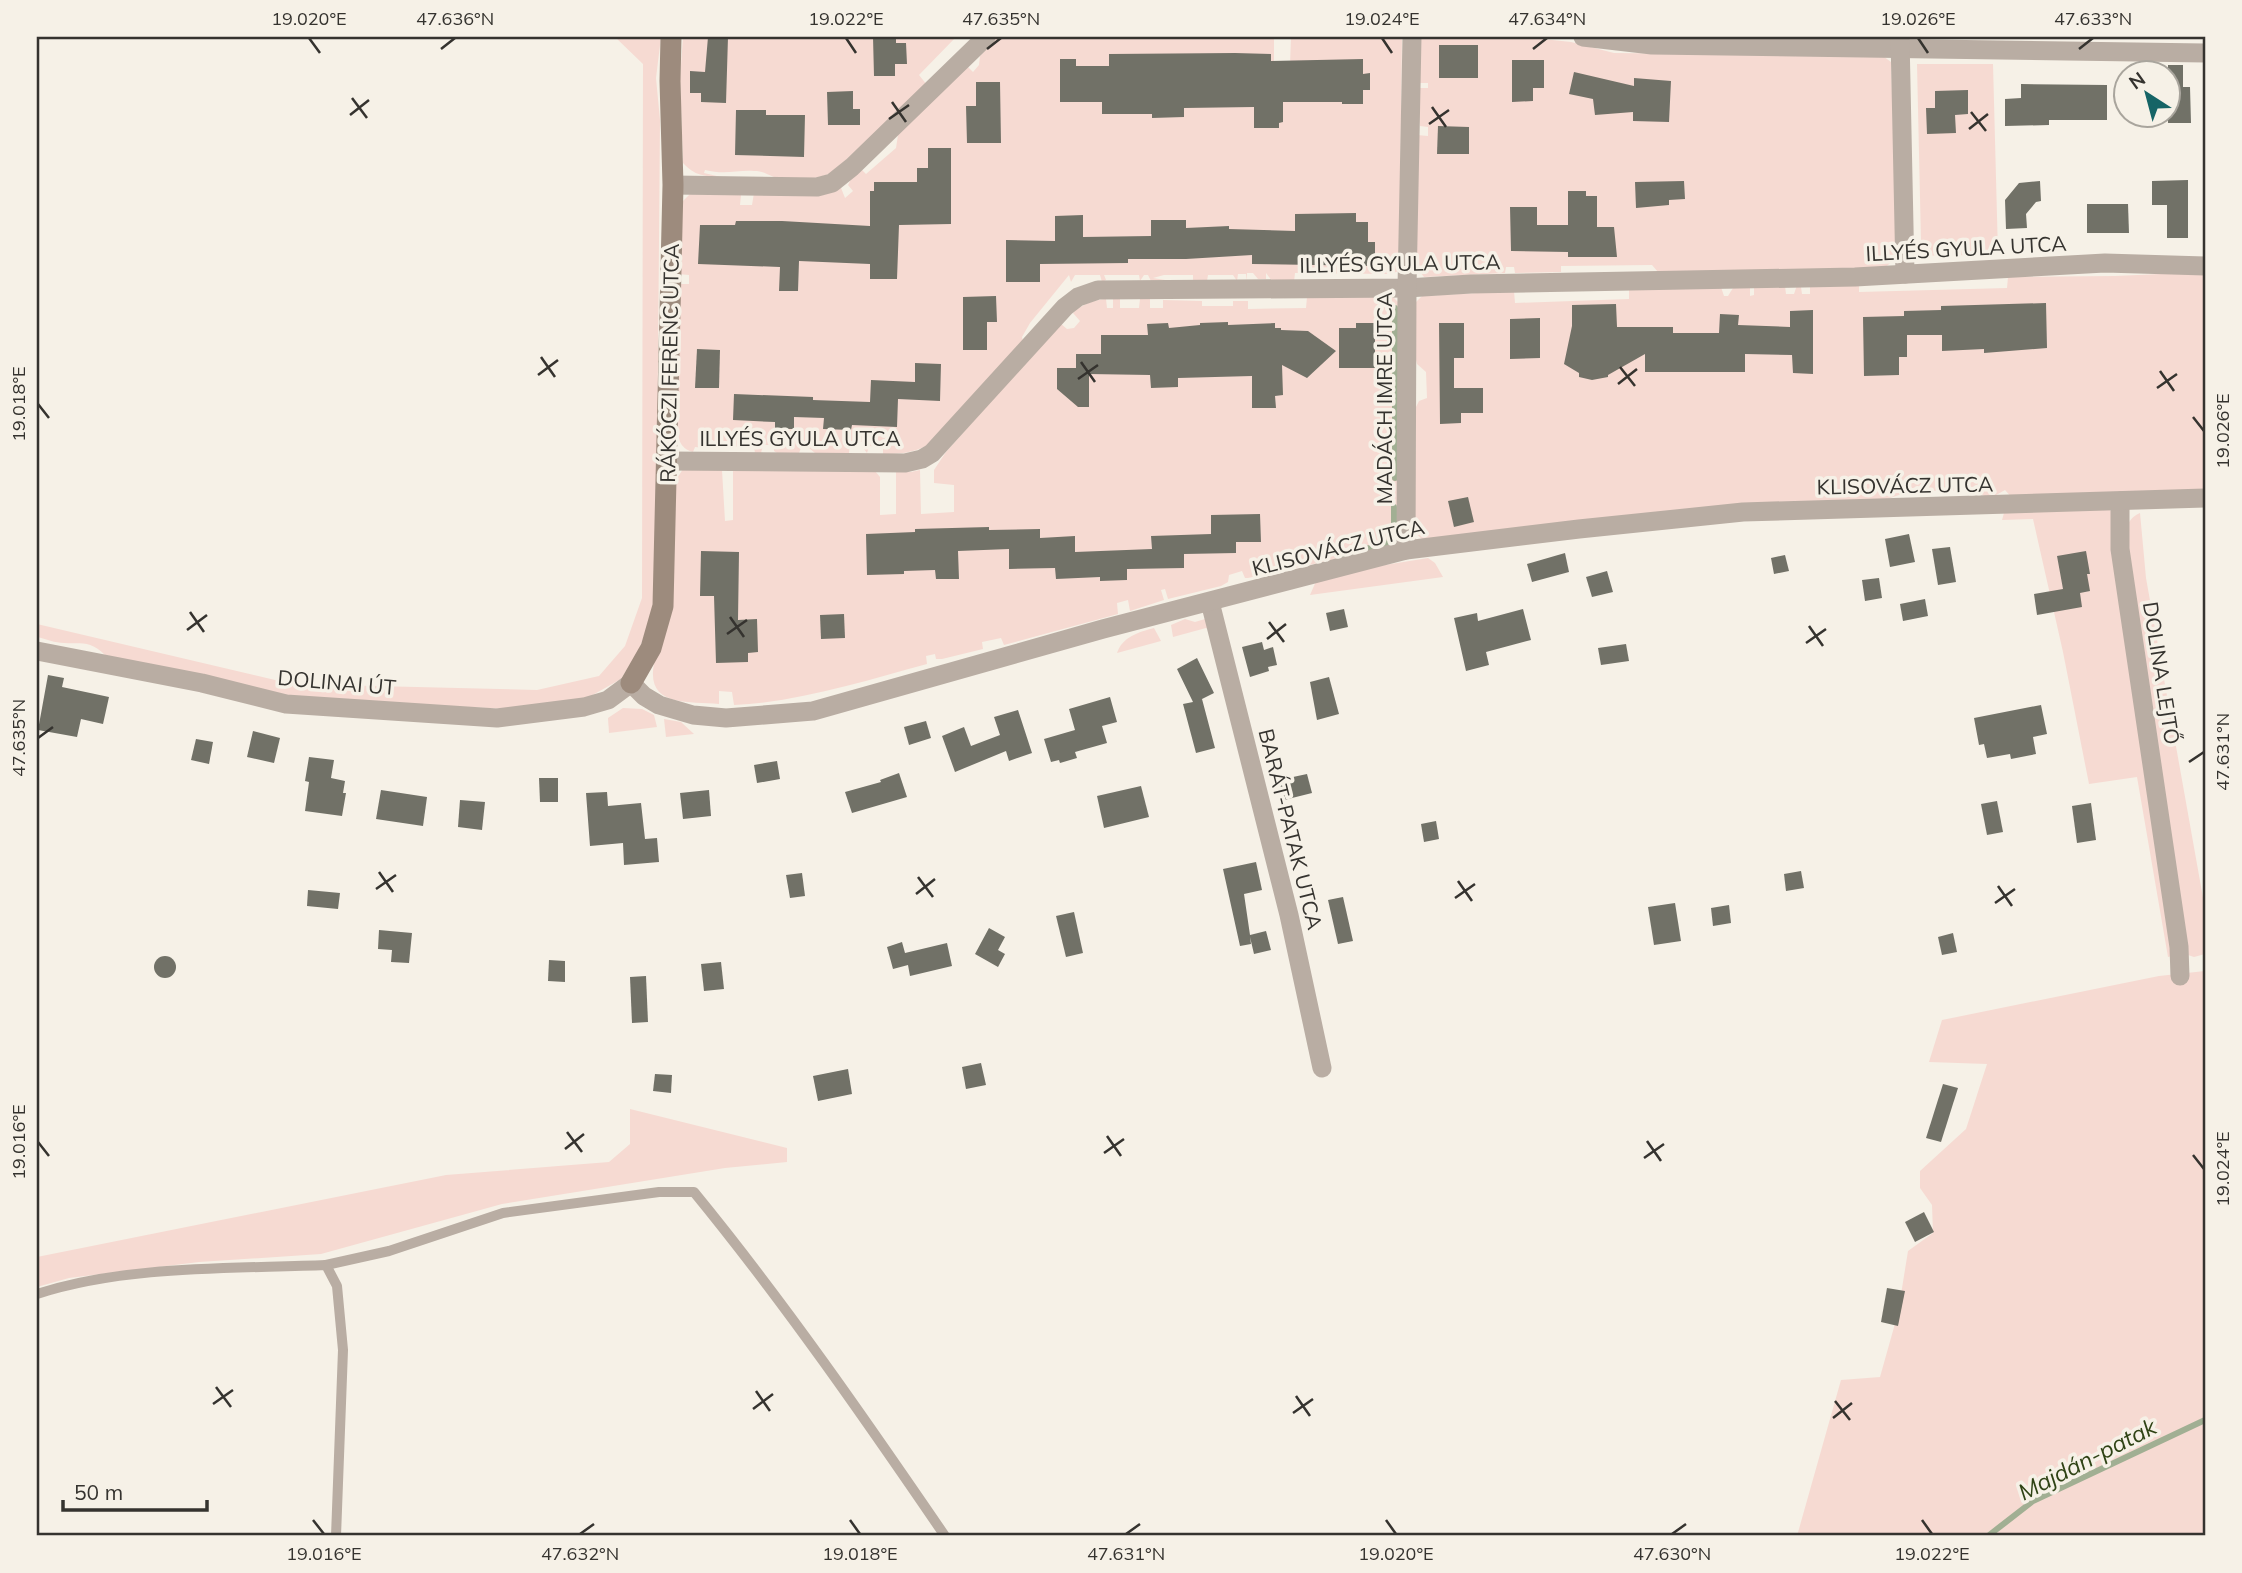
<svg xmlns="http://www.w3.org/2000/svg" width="2242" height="1573" font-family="Mulish,sans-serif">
	<rect width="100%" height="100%" fill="#f6f1e7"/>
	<g fill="#f6dad2">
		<path d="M615,37H661L656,78L660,120L656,601L639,650L621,679L582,701L510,709L295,699L105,655C90,640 82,644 64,643C55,643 46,639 37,637V624L292,684L537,690L599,676L625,646L642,598L643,64Z"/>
		<path d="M683,37H956L919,75L927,85L833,172C820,179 789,183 774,177C766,174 763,171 754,171C736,170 725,175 705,170L704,173L721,177C704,176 695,176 683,163L680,79Z"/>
		<path d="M997,37H1274V65H1290L1291,37H1402L1399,271L1390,274L1295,273L1294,282L1272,281L1266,273V279H1258L1253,273H1247V281L1246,274H1238L1237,281L1233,275H1208L1207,281L1193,280V275H1164L1153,278L1165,280L1151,281L1148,275H1144L1140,281L1139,275H1104L1106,280L1102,282L1100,275H1075L1071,282L1069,275L1030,323L1022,337L1023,341L926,446C912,453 899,454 883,454V447L869,446L867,453L864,449V442H850L849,453H815L803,443L799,453H777L774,451V445H763L761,453H755L754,447L715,446L713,440L706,439L704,448L695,447L693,452C679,448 678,438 677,425L678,284H689V275L678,274L681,203L690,194L741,195L740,205H752L754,193L841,188L845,198L853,191L848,185L851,179L862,170L866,174L896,148L898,135L967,66L973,72L979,65L980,56Z"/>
		<path d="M1420,37H1524L1571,42L1614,53L1883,56L1891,62L1897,256L1887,266L1879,268L1658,272L1652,265L1561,266V272L1515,273L1514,267H1506L1505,273L1424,277L1417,268V135L1428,136V127L1420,126L1417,88H1428V83H1418Z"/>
		<path d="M1917,64H1993L1998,254L1937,256L1928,255L1921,242Z"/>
		<path d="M2205,272V493L2014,500L2005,490L1989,499L1975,490L1927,491L1899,495L1875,503L1423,540L1414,532L1416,407L1419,401L1427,398L1426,372L1417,364L1416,360V302L1422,296L1514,291L1515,303L1629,299V287H1721L1724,296H1728L1733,288L1750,287V296L1754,295V287L1785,286L1786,294H1794L1797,285L1801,287L1802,294H1810V285L1859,284V292L2007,288L2008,277L2115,276Z"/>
		<path d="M1113,295L1120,298V308H1139L1140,299H1150V308H1163V300L1202,301V306H1233V301H1248V309L1306,308L1307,297H1393L1400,304L1398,534L1393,543L1379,550L1248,578H1245L1242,571L1229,575L1228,582L1221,586L1168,599L1165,589L1161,590L1164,600L1130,611L1128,600L1117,603L1118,614L1004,645L1001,638L982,642L983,649L942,659H936L935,654L926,656L927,664C864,681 799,702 734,705L732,692L719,691V704C685,701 643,707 655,659L676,480L683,469L722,470L725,521L733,520V468L875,471L880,477V515L896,514V471L911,472L920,470L921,514L954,512V485L934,483V470L946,452L1060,323L1067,329L1074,328L1080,321L1073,313C1082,304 1094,300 1106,299L1107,308H1113Z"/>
		<path d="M2106,506L2115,515L2176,955L2168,957L2137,777L2089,784L2063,652L2033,519L2002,520L2004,513Z"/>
		<path d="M2140,513L2146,578L2205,909V954L2194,957L2185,954L2125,546C2126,531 2125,520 2140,513Z"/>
		<path d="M1428,558L1435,563L1443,577L1310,595L1317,579L1348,571Z"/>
		<path d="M1185,619L1195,622L1205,619L1212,631L1206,628L1173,637L1171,625Z"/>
		<path d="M1154,628L1161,641L1117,653C1122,637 1139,632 1154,628Z"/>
		<path d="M623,708L642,709L654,715L657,727L609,733L608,718Z"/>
		<path d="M664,719L681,722L694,734L666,737Z"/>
		<path d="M2205,971V1536H1797L1841,1380L1880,1377L1898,1313L1908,1251L1933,1233L1932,1205L1920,1188V1171L1966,1129L1987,1064L1929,1062L1942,1020L2159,976Z"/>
		<path d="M630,1109L787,1148V1162L725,1168L502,1204L321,1254L199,1262L69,1278L37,1287V1257L446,1175L609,1162L630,1144Z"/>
	</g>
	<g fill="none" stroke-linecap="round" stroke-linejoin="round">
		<g stroke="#a1af93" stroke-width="6">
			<path d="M1395,308V478"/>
			<path d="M1343,554L1388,544L1394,531V507"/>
			<path d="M1988,1536L2033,1501L2205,1420"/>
		</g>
	</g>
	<g fill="#717167">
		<path d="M708,37H728L726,103L701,102V93H690V71L705,72Z"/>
		<path d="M873,37H896V43H906L907,64H895V76H874Z"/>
		<rect x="1439" y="45" width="39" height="33"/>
		<path d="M1235,53L1271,54V61L1363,59V74L1370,73V90H1363V104H1342V102H1283V122L1279,123V128H1254V107L1184,108V117L1152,118V114H1102V102H1060V59H1076V66H1109V54Z"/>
		<path d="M1512,60H1544V88H1533V101L1512,102Z"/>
		<path d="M2168,65H2183V87H2190L2191,123H2168Z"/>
		<path d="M1574,72L1634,86V78L1671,81L1669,122L1633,121V112L1595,115L1593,99L1569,94Z"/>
		<path d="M976,82H1000L1001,143H967L966,106H976Z"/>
		<path d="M2021,84L2107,85V120H2049V125L2005,126V99L2021,98Z"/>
		<path d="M1968,90V114L1955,115L1956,133L1927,134L1926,108H1935V91Z"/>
		<path d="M853,91V109H860V125H828L827,92Z"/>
		<path d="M736,110H766V115H805L804,157L735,155Z"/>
		<path d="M1438,126L1469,127V154H1437Z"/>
		<path d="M928,148H951V224L899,225L897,279H870V264L799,261L798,291H779L780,267L698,264L700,225H735L736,221H782L870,226V191H874V182H917V168H928Z"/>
		<path d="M2188,180V238H2167V205H2152V181Z"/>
		<path d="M1684,181L1685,199L1669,200V205L1636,208L1635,182Z"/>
		<path d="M2040,181L2041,201L2036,202L2026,214L2027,228L2006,229L2005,200L2019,183Z"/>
		<path d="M1568,191H1586V196H1597V227H1614L1617,257H1568V252L1511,251L1510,207H1537V225H1568Z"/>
		<path d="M2087,204H2128L2129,233H2087Z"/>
		<path d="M1356,213V222H1368V242H1375V266L1252,264V255L1186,259H1128V263L1040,264V282H1006V240L1055,241V216L1083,215V237L1151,236V220H1186V228L1229,226V229L1295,231V214Z"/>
		<path d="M996,296L997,322H987V350H963V297Z"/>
		<path d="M2046,303L2047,348L1984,353V349L1942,351V335H1907V357H1899V375L1864,376L1863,317L1904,316V311L1941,310V306Z"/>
		<path d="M1616,304L1617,327H1673V333H1719L1720,314L1739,315L1738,325L1790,327V311L1813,310V374L1793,373L1792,355L1745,354V372H1645V354L1608,375V377L1592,380L1579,377V373L1564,364L1572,326V305Z"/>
		<path d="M1540,318V358L1510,359V319Z"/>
		<path d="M1228,322V325L1275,323V328H1281V330L1308,331L1336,351L1307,378L1282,365L1283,395L1275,396L1276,408H1252V376L1178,378V387L1151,388L1150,375L1089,374V407H1078L1057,389V368H1076V354H1101V335H1148L1147,324L1168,323L1169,328L1200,325V323Z"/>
		<path d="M1356,323H1375V368H1339V328H1356Z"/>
		<path d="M1439,323H1464V358H1454V388H1483V413H1461V423L1440,424Z"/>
		<path d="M697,349L720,350L719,388H695Z"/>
		<path d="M915,363L941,364L940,401L898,399L897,427L852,425L851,430L823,429L824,418L794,417V429H775V422L733,420L734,394L813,397V400L870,402L871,380L915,382Z"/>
		<path d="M1468,497L1474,522L1454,527L1448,501Z"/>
		<path d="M1260,514L1261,542H1236V553L1184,554V568L1127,569V580L1100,581V577L1056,579L1055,568L1009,569V549L958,551L959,579H936L935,570L904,571V574L867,575L866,534L915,532V529L989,527V530L1040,529V538L1075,536V552L1152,549L1151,536L1211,534V515Z"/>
		<path d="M1909,534L1915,562L1890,567L1885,539Z"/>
		<path d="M1950,547L1956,582L1938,585L1932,549Z"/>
		<path d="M701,551L739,552L738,620L757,619L758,652L748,653V662L716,663L714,596H700Z"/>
		<path d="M2086,551L2090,574H2087L2090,591L2080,593L2082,607L2037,615L2034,594L2063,589L2057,556Z"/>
		<path d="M1565,553L1569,572L1532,582L1527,564Z"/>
		<path d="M1785,555L1789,571L1774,574L1771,558Z"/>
		<path d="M1607,571L1613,592L1592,597L1586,577Z"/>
		<path d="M1879,578L1882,598L1865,601L1862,580Z"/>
		<path d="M1925,599L1928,616L1903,621L1900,604Z"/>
		<path d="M1344,609L1348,627L1330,631L1326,613Z"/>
		<path d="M1523,609L1531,640L1486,652L1489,665L1466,671L1454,618L1477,613L1478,621Z"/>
		<path d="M844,614L845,638L821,639L820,615Z"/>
		<path d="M1262,642L1264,650L1273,647L1277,665L1268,667L1269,671L1250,677L1242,647Z"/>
		<path d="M1626,644L1629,661L1601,665L1598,648Z"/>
		<path d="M1197,658L1214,693L1200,700L1202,699L1215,748L1196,753L1183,704L1193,702L1177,669Z"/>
		<path d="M48,675L64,678L62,687L109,697L103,724L81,719L77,737L38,730Z"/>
		<path d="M1329,677L1339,714L1317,720L1310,682Z"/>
		<path d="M1110,697L1117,722L1102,726L1107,743L1075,752L1077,758L1060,763L1059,760L1051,762L1044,739L1075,730L1069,709Z"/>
		<path d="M2041,705L2047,734L2033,737L2036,754L2011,759L2010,754L1987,758L1984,744L1979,745L1974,718Z"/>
		<path d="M1018,710L1032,753L1009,761L1006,751L955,772L942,736L964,727L971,746L1000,735L994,717Z"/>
		<path d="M926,721L931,738L909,745L904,727Z"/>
		<path d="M253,731L280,738L274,763L247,757Z"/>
		<path d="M196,739L213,742L209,764L191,760Z"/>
		<path d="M309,757L334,760L331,778L345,781L343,793H346L342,816L305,811L309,782L305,781Z"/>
		<path d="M777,761L780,779L757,783L754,765Z"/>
		<path d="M899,773L907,797L852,813L845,792L881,782L880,780Z"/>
		<path d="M1307,774L1312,793L1284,800L1279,780Z"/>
		<path d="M539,778H558V802H540Z"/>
		<path d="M1141,786L1149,817L1104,828L1097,796Z"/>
		<path d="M381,790L427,797L423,826L376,819Z"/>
		<path d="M709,790L711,816L683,819L680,793Z"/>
		<path d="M607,792L608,806L641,803L645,839L657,838L659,862L624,865L623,843L590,846L586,793Z"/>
		<path d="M460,800L485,802L482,830L458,827Z"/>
		<path d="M1997,801L2003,832L1987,835L1981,804Z"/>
		<path d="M2091,803L2096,840L2077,843L2072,806Z"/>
		<path d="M1436,821L1439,839L1424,842L1421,824Z"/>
		<path d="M1256,862L1262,890L1244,894L1250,935L1266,931L1271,950L1254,954L1250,937L1251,944L1240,946L1223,869Z"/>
		<path d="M1801,871L1804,888L1786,891L1784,874Z"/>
		<path d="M802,873L805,896L790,898L786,875Z"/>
		<path d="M308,890L340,893L338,909L307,906Z"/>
		<path d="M1343,897L1353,941L1338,944L1328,900Z"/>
		<path d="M1675,903L1681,941L1654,945L1648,907Z"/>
		<path d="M1729,905L1731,923L1713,926L1711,908Z"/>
		<path d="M1074,912L1083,953L1066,957L1056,916Z"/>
		<path d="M989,928L1005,937L998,950L1005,954L998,967L975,954Z"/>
		<path d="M379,930L412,933L409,963L391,962L392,950L378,949Z"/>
		<path d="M1953,933L1957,952L1942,955L1938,937Z"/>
		<path d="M902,942L905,953L947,943L952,966L910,976L908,965L893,969L887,947Z"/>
		<circle cx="165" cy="967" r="11"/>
		<path d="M549,960L565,961V982L548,981Z"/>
		<path d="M721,962L724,989L704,991L701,964Z"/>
		<path d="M646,976L648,1022L632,1023L630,977Z"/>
		<path d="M981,1063L986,1085L966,1089L962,1067Z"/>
		<path d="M848,1069L852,1094L818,1101L813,1076Z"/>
		<path d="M655,1074L672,1075L671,1093L653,1091Z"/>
		<path d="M1943,1084L1958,1088L1941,1142L1926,1138Z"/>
		<path d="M1924,1212L1934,1232L1915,1242L1905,1222Z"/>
		<path d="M1887,1288L1905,1291L1898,1326L1881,1322Z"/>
	</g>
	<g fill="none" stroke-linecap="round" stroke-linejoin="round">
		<g stroke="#b9ada3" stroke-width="10">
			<path d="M326,1265L389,1251L503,1213L659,1192H694C784,1302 865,1419 945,1536"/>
			<path d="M37,1294C127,1265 231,1269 326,1265L337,1286L343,1350L336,1536"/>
		</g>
		<g stroke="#b9ada3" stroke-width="19">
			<path d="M1583,37L1652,45L2205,53"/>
			<path d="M1900,37L1905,274"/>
			<path d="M673,185L817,187L832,183L852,167L986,37"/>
			<path d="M668,461L905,463L922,459L932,453L1065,307L1078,297L1098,290L1407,288L1471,284L1855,277L2105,263L2205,266"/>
			<path d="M2120,501V549L2179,947L2180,976"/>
			<path d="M1406,550L1407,288L1412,37"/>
			<path d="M1210,602L1289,915L1322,1068"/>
			<path d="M37,651L202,683L286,704L497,718L584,707L608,700L631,683L644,696L659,705L693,715L726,718L813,711L1103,629L1406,550L1579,529L1743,512L2205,498"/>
		</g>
		<path stroke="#9d8b7d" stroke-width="21" d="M631,683L651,648L663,606L673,185L670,81L671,37"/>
	</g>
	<path fill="none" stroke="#35332f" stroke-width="2.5" d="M309,38L320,53M846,38L856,53M1382,38L1392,53M1918,38L1928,53M441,49L455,38M987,49L1001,38M1533,49L1547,38M2079,49L2093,38M352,98L367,118M892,102L906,122M1432,107L1446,127M1971,112L1986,131M350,115L369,100M889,119L909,105M1429,124L1449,110M1969,129L1988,114M541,357L555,377M1081,362L1095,382M1620,367L1635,386M2160,371L2174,391M538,375L558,360M1078,379L1098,365M1618,384L1637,369M2157,388L2177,374M38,404L49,418M2193,417L2204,431M190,612L204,632M730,617L744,637M1269,622L1284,642M1809,626L1823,646M187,630L207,615M727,634L747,620M1267,639L1286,624M1806,643L1826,629M38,738L53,727M2189,762L2204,752M379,872L393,892M918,877L933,897M1458,881L1472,901M1998,886L2012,906M376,889L396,875M916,894L935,879M1455,898L1475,884M1995,903L2015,889M567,1132L582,1152M1107,1136L1121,1156M1647,1141L1661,1161M38,1142L49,1156M565,1149L584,1134M1104,1153L1124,1139M2193,1155L2204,1169M1644,1158L1664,1144M216,1387L231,1407M756,1391L770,1411M1296,1396L1310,1416M1835,1401L1850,1420M213,1404L233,1390M753,1409L773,1394M1293,1413L1313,1399M1833,1418L1852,1403M313,1520L324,1534M850,1520L860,1534M1386,1520L1396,1534M1922,1520L1932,1534M580,1534L594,1524M1126,1534L1140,1524M1672,1534L1686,1524"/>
	<g text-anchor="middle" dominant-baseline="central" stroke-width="7" stroke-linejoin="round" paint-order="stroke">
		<g font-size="21" fill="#35332f" stroke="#f6f1e7">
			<text transform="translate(1966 248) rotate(-3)">ILLYÉS GYULA UTCA</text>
			<text transform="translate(1400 263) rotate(-1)">ILLYÉS GYULA UTCA</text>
			<text transform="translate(669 363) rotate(-89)">RÁKÓCZI FERENC UTCA</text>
			<text transform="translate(1384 398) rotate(-90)">MADÁCH IMRE UTCA</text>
			<text x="800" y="438">ILLYÉS GYULA UTCA</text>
			<text transform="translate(1905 485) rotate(-1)">KLISOVÁCZ UTCA</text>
			<text transform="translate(1338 547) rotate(-14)">KLISOVÁCZ UTCA</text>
			<text transform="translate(2162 673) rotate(81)">DOLINA LEJTŐ</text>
			<text transform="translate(337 682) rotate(5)">DOLINAI ÚT</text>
			<text transform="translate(1291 829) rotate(76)">BARÁT-PATAK UTCA</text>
		</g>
		<g font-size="23" font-style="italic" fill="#2f4315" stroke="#f6f1e7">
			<text transform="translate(2087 1459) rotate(-27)">Majdán-patak</text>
		</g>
	</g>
	<rect width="2242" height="1573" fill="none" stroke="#f6f1e7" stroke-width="77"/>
	<g transform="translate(2147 94) rotate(324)"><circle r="33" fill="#f6f1e7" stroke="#a9a59d" stroke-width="2"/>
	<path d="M0-5L12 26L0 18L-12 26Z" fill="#156466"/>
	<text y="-10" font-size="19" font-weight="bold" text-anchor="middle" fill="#35332f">N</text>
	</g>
	<path d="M63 1500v10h144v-10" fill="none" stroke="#35332f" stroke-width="3.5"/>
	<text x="74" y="1500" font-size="21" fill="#35332f" stroke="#f6f1e7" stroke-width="5" paint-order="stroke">50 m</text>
	<rect x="38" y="38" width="2166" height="1496" fill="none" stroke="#35332f" stroke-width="2.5"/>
	<g font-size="18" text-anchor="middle" fill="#35332f">
		<text x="309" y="25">19.020°E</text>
		<text x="455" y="25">47.636°N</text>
		<text x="846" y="25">19.022°E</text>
		<text x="1001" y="25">47.635°N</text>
		<text x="1382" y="25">19.024°E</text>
		<text x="1547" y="25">47.634°N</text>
		<text x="1918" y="25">19.026°E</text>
		<text x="2093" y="25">47.633°N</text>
		<text transform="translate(19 404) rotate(-90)" y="6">19.018°E</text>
		<text transform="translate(2223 431) rotate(-90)" y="6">19.026°E</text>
		<text transform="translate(19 738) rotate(-90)" y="6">47.635°N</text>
		<text transform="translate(2223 752) rotate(-90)" y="6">47.631°N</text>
		<text transform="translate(19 1142) rotate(-90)" y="6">19.016°E</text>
		<text transform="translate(2223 1169) rotate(-90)" y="6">19.024°E</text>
		<text x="324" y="1560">19.016°E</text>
		<text x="580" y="1560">47.632°N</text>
		<text x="860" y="1560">19.018°E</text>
		<text x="1126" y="1560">47.631°N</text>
		<text x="1396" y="1560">19.020°E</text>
		<text x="1672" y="1560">47.630°N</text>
		<text x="1932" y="1560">19.022°E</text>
	</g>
</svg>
